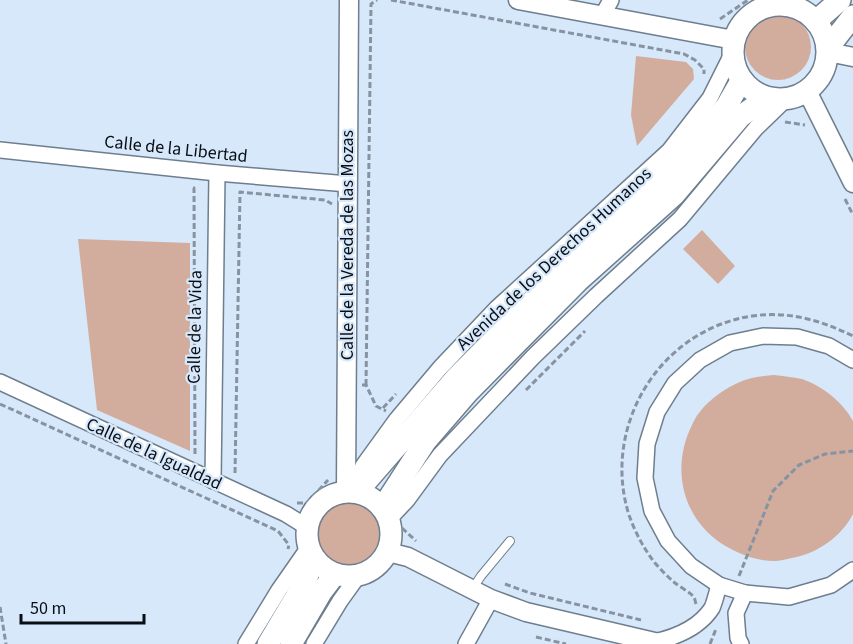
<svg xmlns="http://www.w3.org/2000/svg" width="853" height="644" font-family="'Source Sans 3',sans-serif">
	<rect width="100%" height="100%" fill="#d7e8fb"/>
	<g fill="#d2ad9d">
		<circle cx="778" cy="47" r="33"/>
		<path d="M636,56L686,62L693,69L694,79L637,146L631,115Z"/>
		<path d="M702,230L735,266L718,284L683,249Z"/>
		<path d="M78,239L190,243V451L97,410Z"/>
		<path d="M774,375C783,376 793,377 802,379C822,386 843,402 853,421V514C842,536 817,554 792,558C786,559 780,561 774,561C759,561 744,556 731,549C684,525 669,471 692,425C694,421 696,416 699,413C710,398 726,388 742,381C752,377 764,376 774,375Z"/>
		<circle cx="349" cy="534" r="32"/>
	</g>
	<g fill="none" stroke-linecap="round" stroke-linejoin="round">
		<defs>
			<path id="service" d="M473,588L481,576L510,541"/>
			<g id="minor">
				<path d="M602,16L611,0"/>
				<path d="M0,150L217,173L348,184"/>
				<path d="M853,360L829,346L797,337L763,336L730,343L700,360L675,383L657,412L647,444L645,478L652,511L668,541L691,566L719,585L745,593L789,597L831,585L853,570"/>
				<path d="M0,382L286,514L307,527"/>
				<path d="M213,481L217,173"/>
				<path d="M353,489L363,466L397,419L440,368L497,308L669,151L710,98L732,54"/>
				<path d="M389,519L407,500L440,455L533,357L596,296L680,219L756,128L786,99"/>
				<path d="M654,642C677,637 699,628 712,608C715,601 717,592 719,585"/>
				<path d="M246,644L279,590L309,547"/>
				<path d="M314,644L340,601L358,576"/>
				<path d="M466,644L491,599"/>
				<path d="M741,644L738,638L736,613L745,593"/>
			</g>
			<g id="tertiary">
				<path d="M518,0L734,40"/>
				<path d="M828,52L853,57"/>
				<path d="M807,91L853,183"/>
				<path d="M346,491L349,0"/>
				<path d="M388,552L408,557L491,599L526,612L663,644"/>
			</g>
			<g id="secondary">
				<circle cx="780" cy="52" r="47"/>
				<path d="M816,21L840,0"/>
				<path d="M828,48L853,16"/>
				<circle cx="349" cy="534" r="42"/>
				<path d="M357,492L456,378L565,268L660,183L726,107L741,81"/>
				<path d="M383,507L425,442L469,391L578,281L674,195L741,116L767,98"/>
				<path d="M268,644L306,580L314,558"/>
				<path d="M291,644L322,591L335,574"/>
			</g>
		</defs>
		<use href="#service" stroke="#6e7e8e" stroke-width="10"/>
		<use href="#minor" stroke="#6e7e8e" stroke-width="18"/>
		<use href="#tertiary" stroke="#6e7e8e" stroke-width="21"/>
		<use href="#secondary" stroke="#6e7e8e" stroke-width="24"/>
		<g stroke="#8793a1" stroke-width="3" stroke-dasharray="6 3" stroke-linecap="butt">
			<path d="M391,0L684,54L695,60L704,69V74"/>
			<path d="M720,19L748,0"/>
			<path d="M785,122L805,125"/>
			<path d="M193,188H194L195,456"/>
			<path d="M845,199L853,215"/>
			<path d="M362,385H366L376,406L386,411"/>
			<path d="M366,385L371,4L377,0"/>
			<path d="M526,390L585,331"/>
			<path d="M0,404L278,531L289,545L288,549"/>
			<path d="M383,408L396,394"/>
			<path d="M235,473L240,192L325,200L332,204"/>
			<path d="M297,503H307L328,480"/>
			<path d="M402,528L416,541"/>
			<path d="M739,576L773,491L799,465L825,454L853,451"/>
			<path d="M505,584L530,593L641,620"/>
			<path d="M696,604C695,601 695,598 693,596C688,591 680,587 675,583C668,577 661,570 655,563C644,549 635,532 629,515C601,427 659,330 752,316C789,311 820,320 853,336"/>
			<path d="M0,607L6,644"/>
			<path d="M536,637L566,644"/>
			<path d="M710,644L716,629"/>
		</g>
		<use href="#service" stroke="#fff" stroke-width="8"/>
		<use href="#minor" stroke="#fff" stroke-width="15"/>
		<use href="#tertiary" stroke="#fff" stroke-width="18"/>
		<use href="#secondary" stroke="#fff" stroke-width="21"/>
	</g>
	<g text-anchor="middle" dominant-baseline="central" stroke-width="4.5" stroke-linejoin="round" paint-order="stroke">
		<g font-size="18" fill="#090e14" stroke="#d7e8fb">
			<text transform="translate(176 149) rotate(6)">Calle de la Libertad</text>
			<text transform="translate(347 245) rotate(-90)">Calle de la Vereda de las Mozas</text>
			<text transform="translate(554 259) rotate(-43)">Avenida de los Derechos Humanos</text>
			<text transform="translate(195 327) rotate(-89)">Calle de la Vida</text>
			<text transform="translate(154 454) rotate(25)">Calle de la Igualdad</text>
		</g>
	</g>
	<path d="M21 614v9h123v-9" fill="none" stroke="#090e14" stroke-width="3"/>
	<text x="30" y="614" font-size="18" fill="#090e14" stroke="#d7e8fb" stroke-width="4.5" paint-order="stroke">50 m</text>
</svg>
